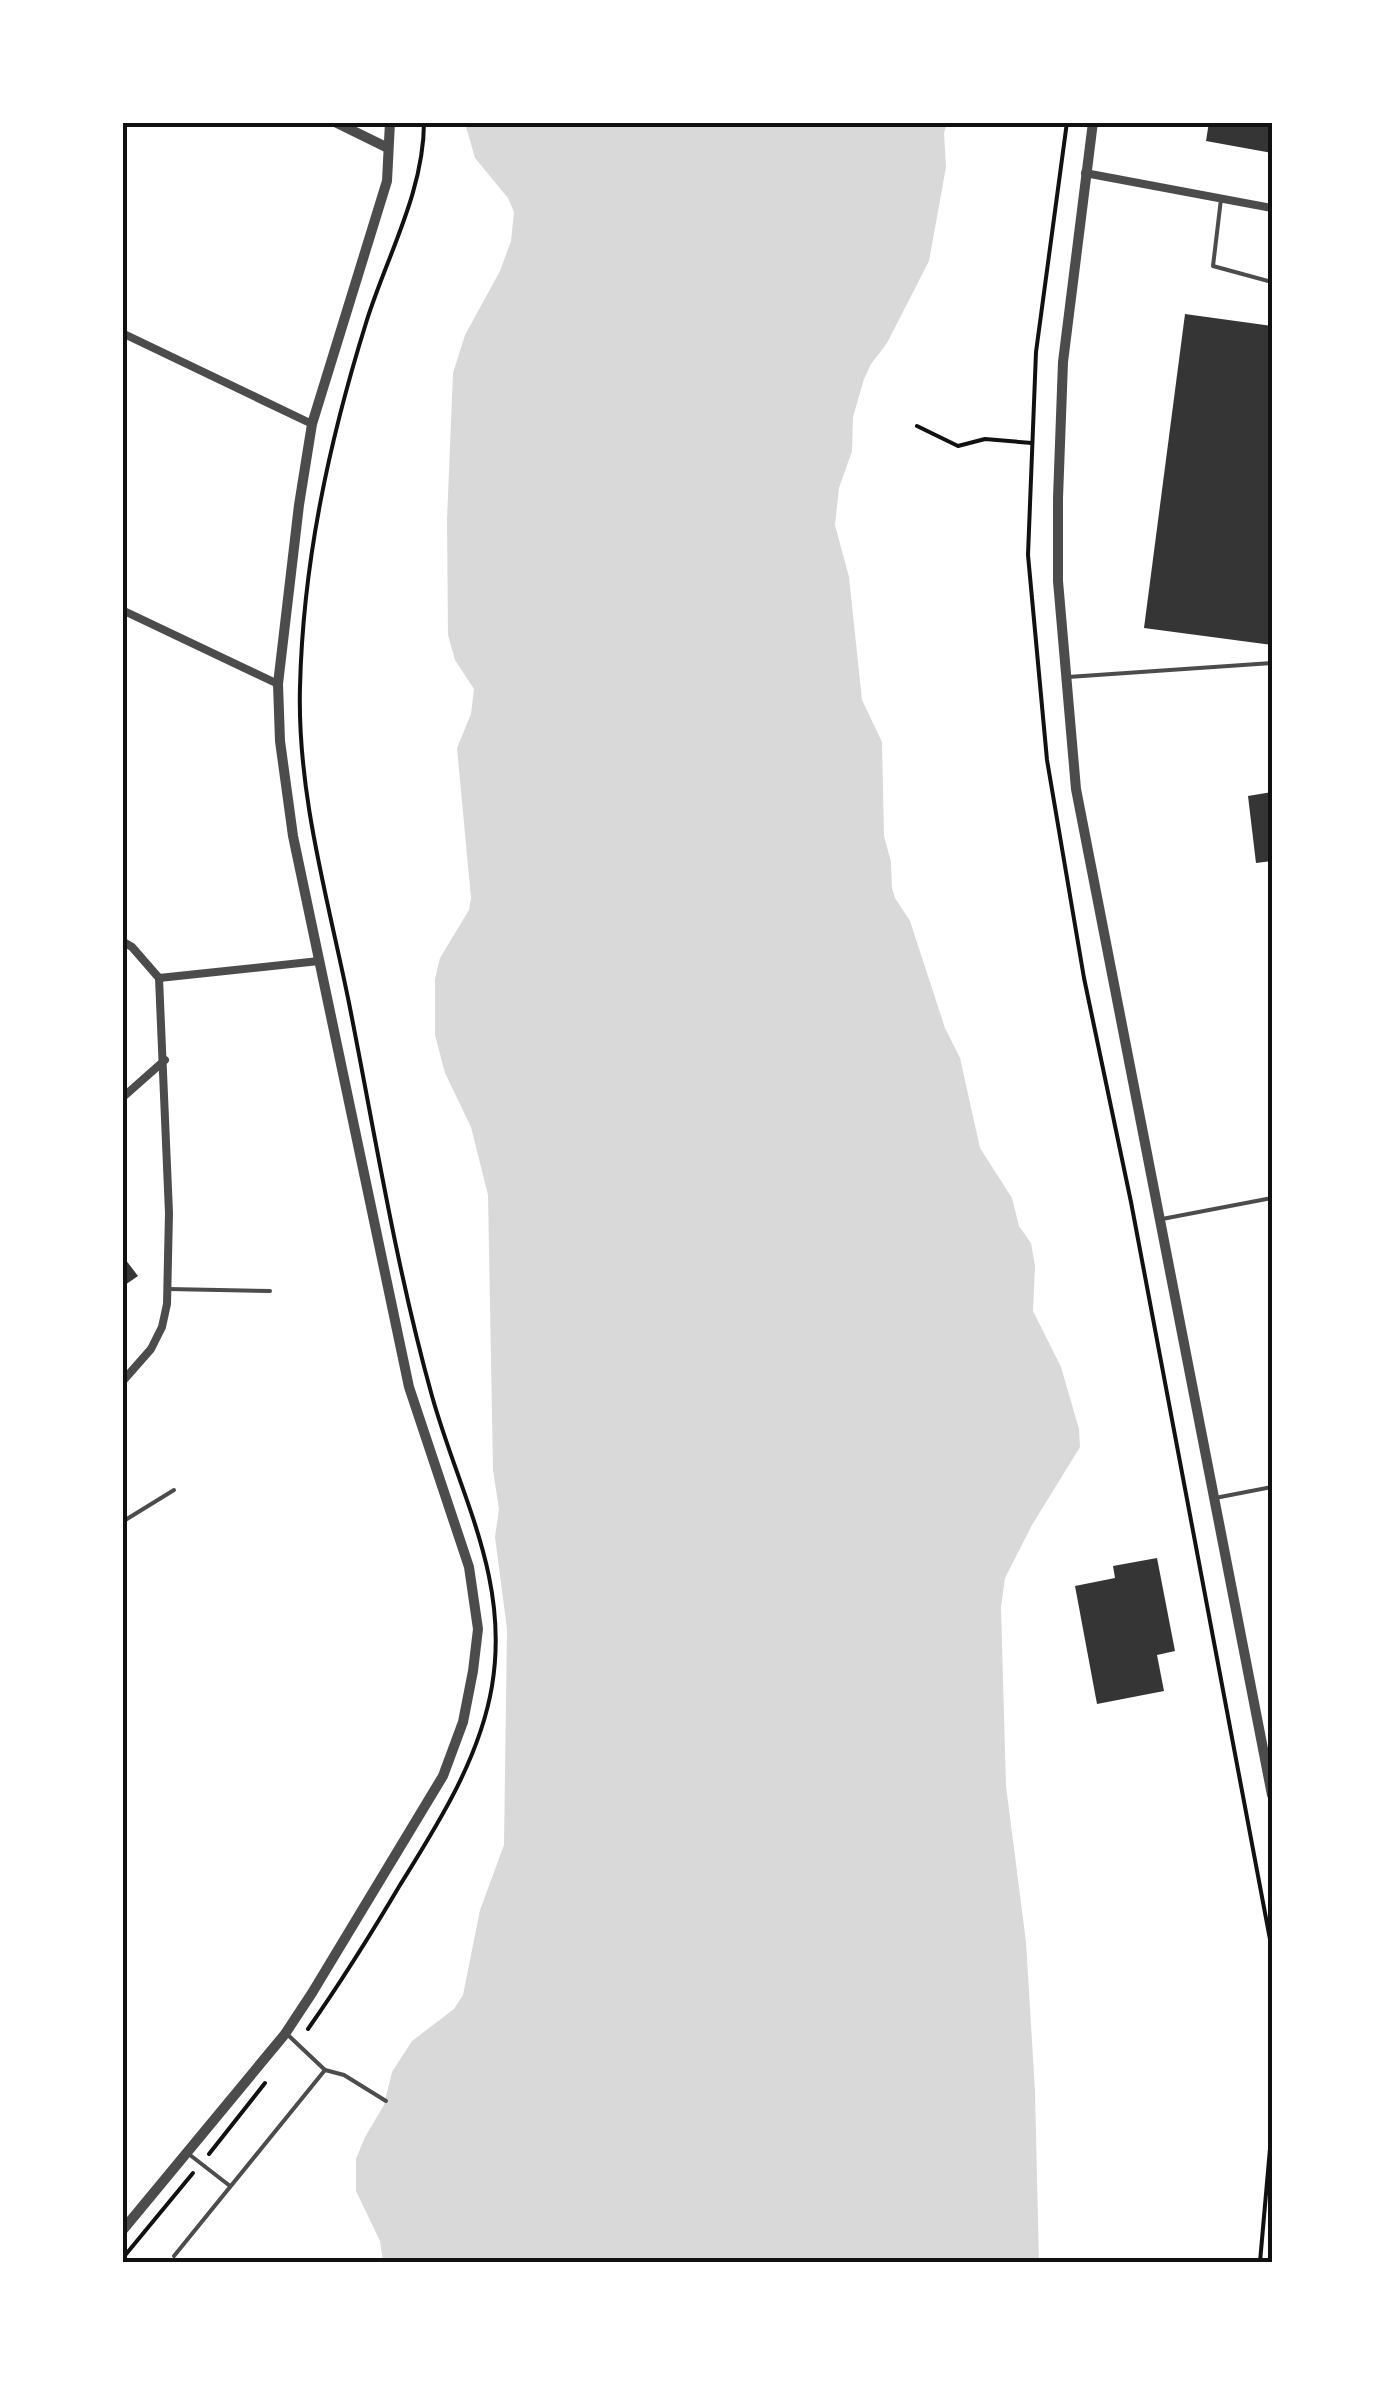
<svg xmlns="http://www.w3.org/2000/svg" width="1395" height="2385" font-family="'Exo 2',sans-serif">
	<rect width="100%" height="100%" fill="#fff"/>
	<path fill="#d9d9d9" d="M465,123H947L944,133L946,167L929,261L887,343L871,364L864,379L853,417L852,451L839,488L835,525L849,577L862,700L882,742L884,836L891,862L892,888L895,898L910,921L945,1028L960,1058L980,1148L1012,1198L1019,1226L1031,1243L1035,1266L1033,1311L1061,1367L1079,1429L1080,1447L1032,1525L1005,1578L1001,1607L1006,1786L1026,1942L1035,2091L1039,2262H383L380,2241L356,2191V2159L365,2137L384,2105L392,2072L412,2041L454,2009L463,1995L480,1910L504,1845L507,1629L495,1537L499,1509L493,1470L488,1195L471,1127L445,1073L435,1035V979L440,958L469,910L471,898L457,748L471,714L474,689L455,660L448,635L447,520L453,373L465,335L500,271L511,241L514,212L508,198L475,158Z"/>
	<g fill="#353535">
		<path d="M1209,122H1272V153L1206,141Z"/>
		<path d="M1185,314L1272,326V645L1144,628Z"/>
		<path d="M1272,792V861L1256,863L1248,796Z"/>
		<path d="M122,1255L138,1276L122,1287Z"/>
		<path d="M1157,1558L1175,1651L1157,1655L1164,1691L1097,1704L1075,1586L1115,1578L1113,1566Z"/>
	</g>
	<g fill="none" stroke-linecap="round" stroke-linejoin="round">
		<g stroke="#111" stroke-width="4">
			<path d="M1067,122L1036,352L1028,555L1047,760L1084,978L1131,1202L1272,1950"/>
			<path d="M917,426L958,446L985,439L1032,443"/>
			<path d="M308,2029C341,1982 371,1934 400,1885C438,1824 480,1758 492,1686C510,1578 460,1496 432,1396C396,1267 375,1134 349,1003C328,899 297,794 300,687C303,562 329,442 366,323C386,258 424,192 424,122"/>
			<path d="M209,2154L265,2083"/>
			<path d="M122,2259L193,2173"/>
			<path d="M1260,2262L1272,2126"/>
		</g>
		<g stroke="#4c4c4c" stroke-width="4">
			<path d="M1221,199L1213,266L1272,282"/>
			<path d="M1068,677L1272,663"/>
			<path d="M1162,1219L1272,1198"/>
			<path d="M168,1289L270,1291"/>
			<path d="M1215,1498L1272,1487"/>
			<path d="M122,1522L174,1490"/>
			<path d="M325,2070L344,2075L386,2101"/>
			<path d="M190,2155L230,2186"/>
			<path d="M174,2256L325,2070L289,2036"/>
		</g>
		<g stroke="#4c4c4c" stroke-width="8">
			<path d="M1085,173L1272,208"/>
			<path d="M122,333L312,424"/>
			<path d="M122,610L278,684"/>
			<path d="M122,941L132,947L159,978"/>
			<path d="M159,978L319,961"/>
			<path d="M122,1098L165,1060"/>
			<path d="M122,1382L151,1349L162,1327L167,1304L169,1213L159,978"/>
		</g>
		<g stroke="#4c4c4c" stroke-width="10">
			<path d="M335,122L388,148"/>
			<path d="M1093,122L1063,362L1058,498V581L1076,789L1272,1795"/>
			<path d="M122,2231L285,2034L312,1993L443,1776L463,1722L473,1671L478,1629L469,1567L409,1387L293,836L280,741L278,684L299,505L312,424L387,181L390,122"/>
		</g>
	</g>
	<rect width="1395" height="2385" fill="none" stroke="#ffffff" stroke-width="250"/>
	<rect x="125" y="125" width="1145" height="2135" fill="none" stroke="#111" stroke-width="4"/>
</svg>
